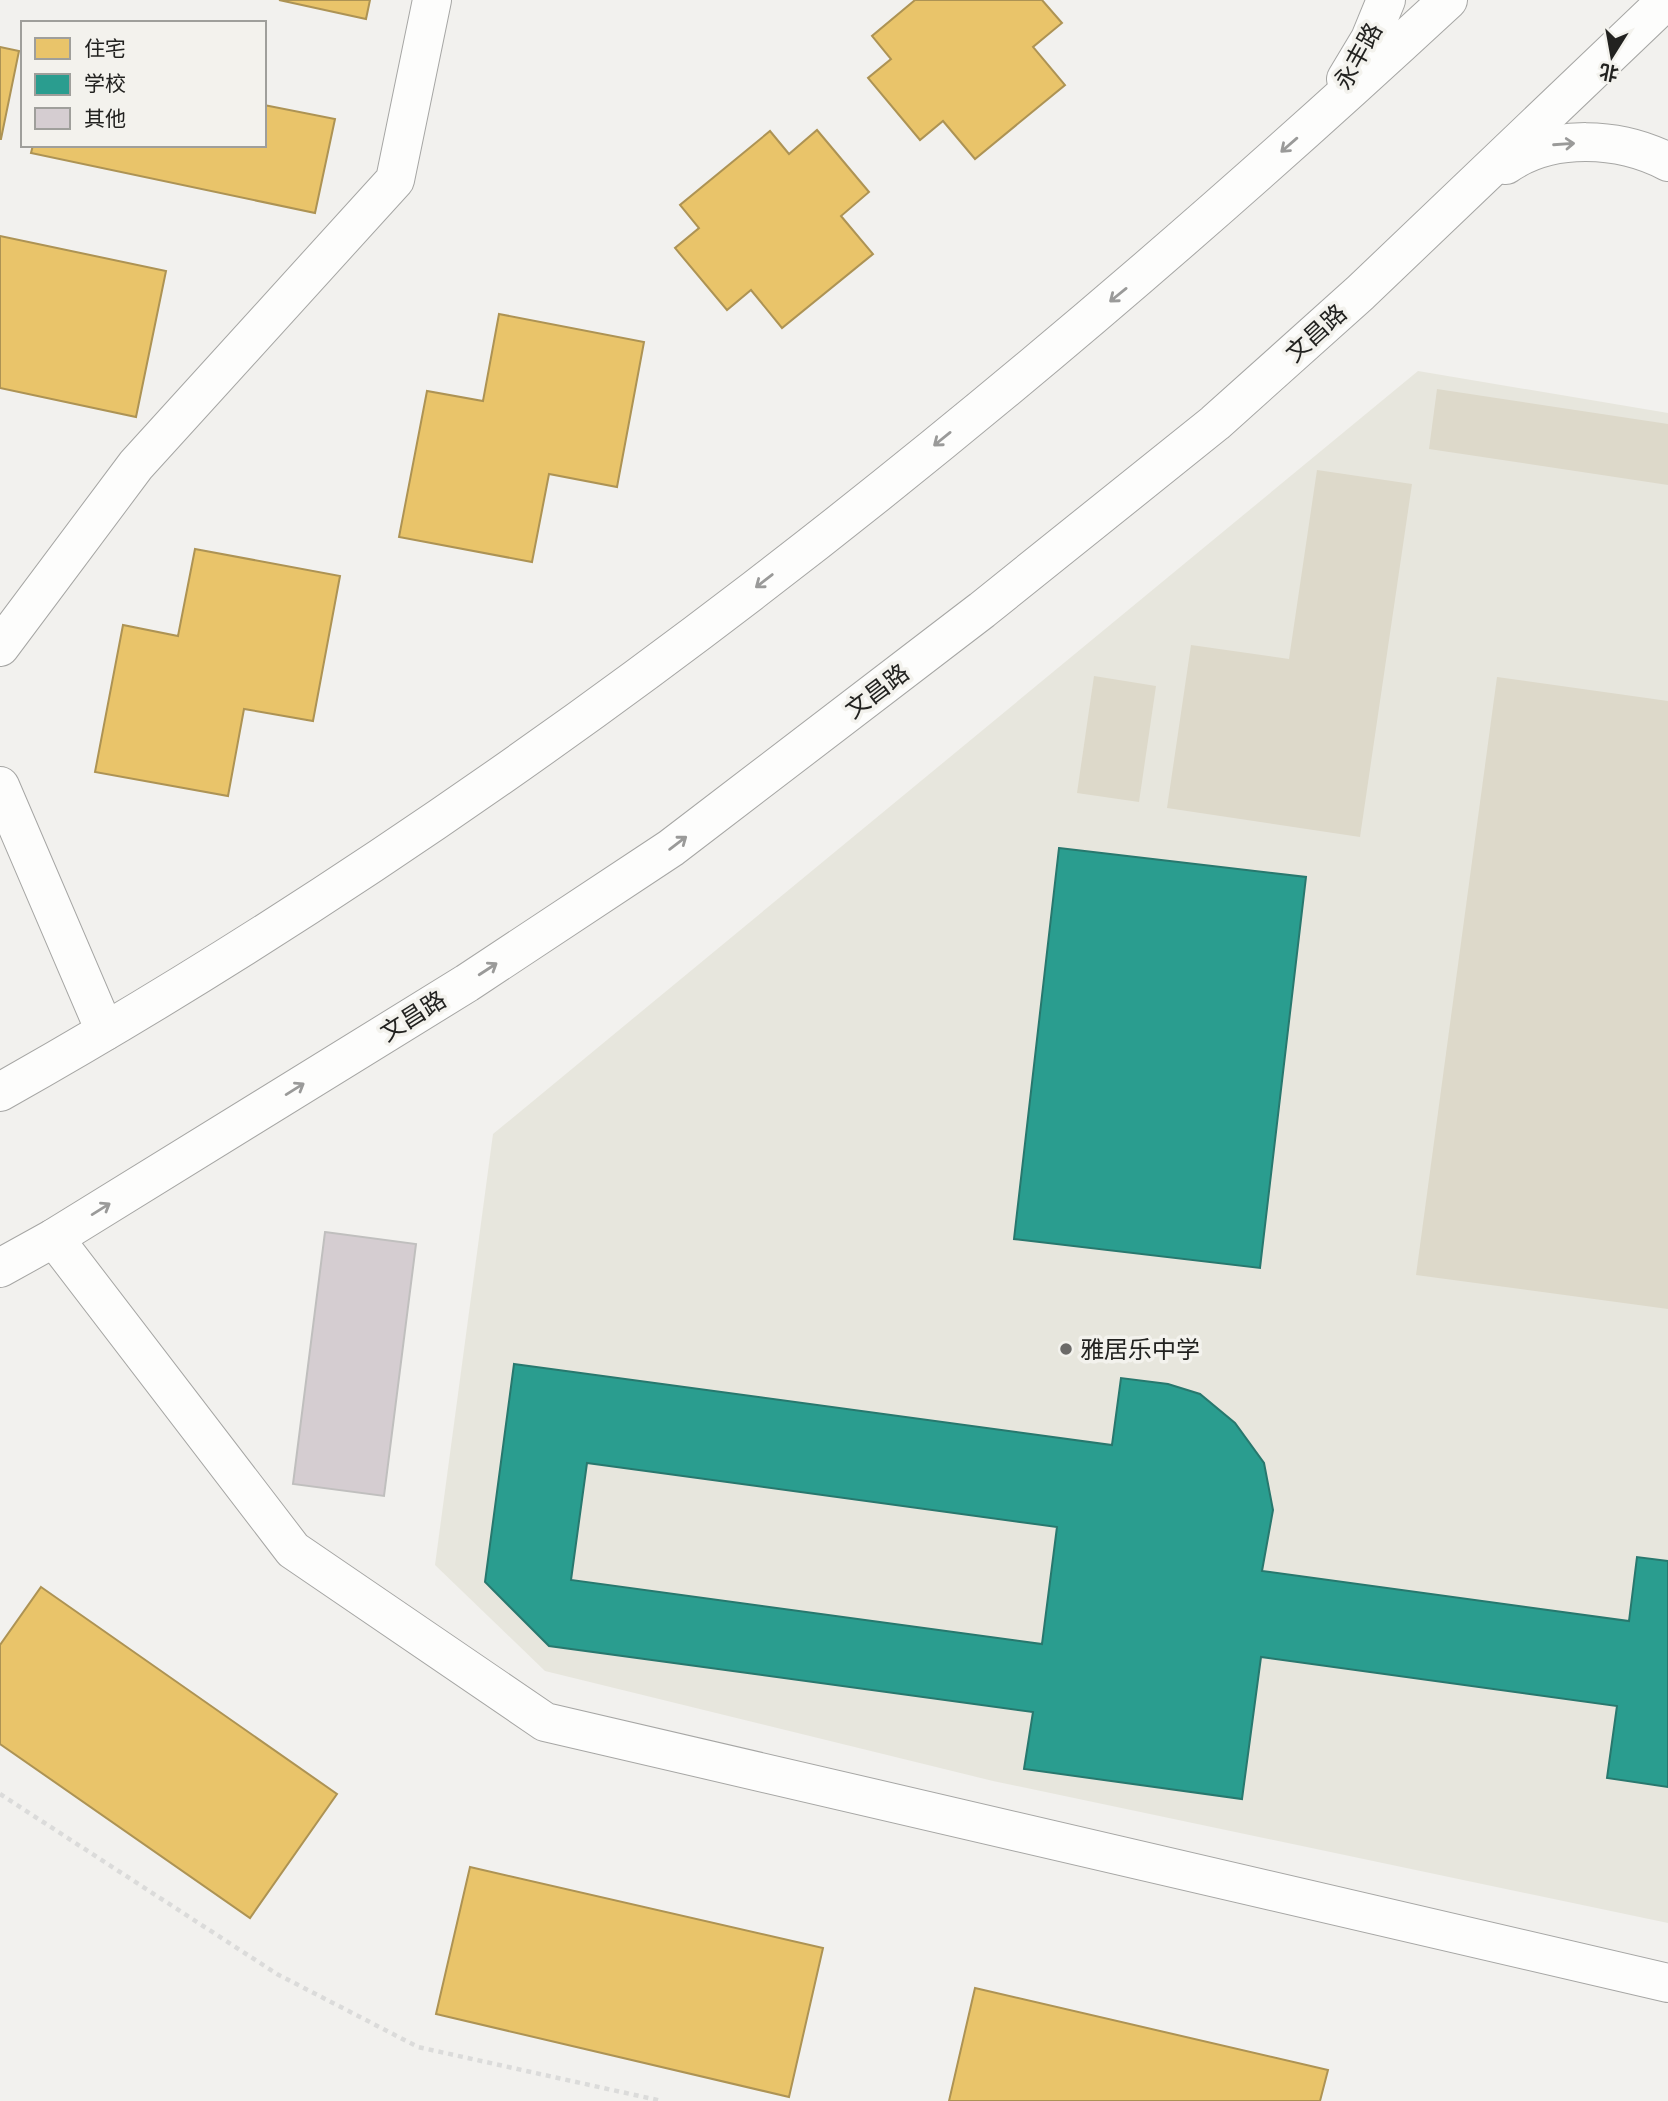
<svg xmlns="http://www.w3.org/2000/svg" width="1668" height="2101" font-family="Inter,'Noto Sans SC',sans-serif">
	<rect width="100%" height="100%" fill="#f2f1ee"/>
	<path fill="#e7e6dd" d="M1418,371L1668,413V1923L993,1781L545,1671L435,1565L493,1134Z"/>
	<g fill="#ddd9ca">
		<path d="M1437,389L1668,424V485L1429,449Z"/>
		<path d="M1317,470L1412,484L1360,837L1167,808L1191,645L1289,659Z"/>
		<path d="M1094,676L1156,686L1139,802L1077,793Z"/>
		<path d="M1497,677L1668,701V1309L1416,1275Z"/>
	</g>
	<g fill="#e9c46a" stroke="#ad9354" stroke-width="2">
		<path d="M279,0H370L366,19Z"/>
		<path d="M915,0H1042L1062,23L1033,47L1065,85L975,159L943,121L920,140L868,78L891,59L872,36Z"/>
		<path d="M0,47L19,51L1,139H0Z"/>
		<path d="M264,105L335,119L315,213L31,153L33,145H264Z"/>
		<path d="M817,130L869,192L841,216L873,254L782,328L751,290L727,310L675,248L699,228L680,205L770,131L789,154Z"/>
		<path d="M0,236L166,271L136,417L0,388Z"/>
		<path d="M499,314L644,342L617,487L549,474L532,562L399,537L427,391L483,401Z"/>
		<path d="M195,549L340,576L313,721L244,709L228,796L95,772L123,625L178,636Z"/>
		<path d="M41,1587L337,1794L250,1918L0,1744V1645Z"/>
		<path d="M470,1867L823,1948L789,2097L436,2014Z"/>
		<path d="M975,1988L1328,2070L1320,2101H949Z"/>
	</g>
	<g fill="#2a9d8f" stroke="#28786e" stroke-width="2" fill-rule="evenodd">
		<path d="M1059,848L1306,877L1260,1268L1014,1239Z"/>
		<path d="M514,1364L1112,1445L1121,1378L1168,1384L1200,1394L1235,1423L1264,1463L1273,1510L1262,1571L1629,1621L1637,1557L1668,1561V1787L1607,1778L1617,1706L1261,1657L1242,1799L1024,1769L1033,1712L549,1646L485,1582ZM587,1463L1057,1527L1042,1644L571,1580Z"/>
	</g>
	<path fill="#d5cdd1" stroke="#c0bfbe" stroke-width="2" d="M325,1232L416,1244L384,1496L293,1484Z"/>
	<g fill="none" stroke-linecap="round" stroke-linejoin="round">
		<defs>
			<g id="minor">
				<path d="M1346,79L1370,39L1386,0"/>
				<path d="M1506,165C1552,133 1620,137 1668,162"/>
				<path d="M0,647L136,465L395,180L432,0"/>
				<path d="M0,786L105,1031"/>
				<path d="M0,1092C528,795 1004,411 1448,0"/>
				<path d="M54,1238L293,1550L545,1722L1668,1983"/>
				<path d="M0,1268L54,1238L467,983L671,848L982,610L1215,423L1360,293L1667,0"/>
			</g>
		</defs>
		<use href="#minor" stroke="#a6a6a4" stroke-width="40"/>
		<path stroke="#dbdbda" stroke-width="4.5" stroke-dasharray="5 5" stroke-linecap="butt" d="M0,1794L277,1974L418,2047L662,2101"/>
		<use href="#minor" stroke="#fdfdfc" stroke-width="38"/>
	</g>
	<defs><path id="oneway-shaft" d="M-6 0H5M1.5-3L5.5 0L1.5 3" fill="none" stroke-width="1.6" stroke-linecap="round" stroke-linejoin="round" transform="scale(1.75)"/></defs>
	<g stroke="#9a9a99">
		<use href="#oneway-shaft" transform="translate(1564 144) rotate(-4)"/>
		<use href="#oneway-shaft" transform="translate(1289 145) rotate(139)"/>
		<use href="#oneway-shaft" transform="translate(1118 295) rotate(141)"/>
		<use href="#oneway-shaft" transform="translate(942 439) rotate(141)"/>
		<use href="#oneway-shaft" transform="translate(764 581) rotate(142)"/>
		<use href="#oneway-shaft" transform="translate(678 843) rotate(-37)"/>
		<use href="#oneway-shaft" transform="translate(488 969) rotate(-33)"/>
		<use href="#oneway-shaft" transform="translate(295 1089) rotate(-32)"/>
		<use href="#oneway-shaft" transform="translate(101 1209) rotate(-32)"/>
	</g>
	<circle fill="#6b6a68" stroke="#f3f2ed" stroke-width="2.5" cx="1066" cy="1349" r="7"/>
	<g text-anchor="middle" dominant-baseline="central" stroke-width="7" stroke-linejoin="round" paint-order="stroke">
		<g font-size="24" fill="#222220" stroke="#f3f2ed">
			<text transform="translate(1358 56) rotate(-61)">永丰路</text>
			<text transform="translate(1316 333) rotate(-42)">文昌路</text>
			<text transform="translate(877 691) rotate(-37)">文昌路</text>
			<text transform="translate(413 1016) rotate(-32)">文昌路</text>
		</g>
		<g font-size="24" fill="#222220" stroke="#f3f2ed" text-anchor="start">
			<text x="1080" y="1349">雅居乐中学</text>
		</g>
	</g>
	<rect x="21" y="21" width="245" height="126" fill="#f3f2ed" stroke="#9f9f9b" stroke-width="2"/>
	<rect x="35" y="38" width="35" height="21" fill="#e9c46a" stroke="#9f9f9b" stroke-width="2"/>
	<text x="84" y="56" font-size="21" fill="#222220">住宅</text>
	<rect x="35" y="74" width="35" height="21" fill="#2a9d8f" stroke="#9f9f9b" stroke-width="2"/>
	<text x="84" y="91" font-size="21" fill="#222220">学校</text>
	<rect x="35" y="108" width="35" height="21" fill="#d5cdd1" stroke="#9f9f9b" stroke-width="2"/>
	<text x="84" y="126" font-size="21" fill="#222220">其他</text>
	<g transform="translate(1612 56) rotate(191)" stroke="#f3f2ed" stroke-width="5" paint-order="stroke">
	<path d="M0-5L12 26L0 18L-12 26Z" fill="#222220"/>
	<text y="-10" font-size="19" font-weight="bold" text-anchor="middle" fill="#222220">北</text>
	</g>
</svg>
